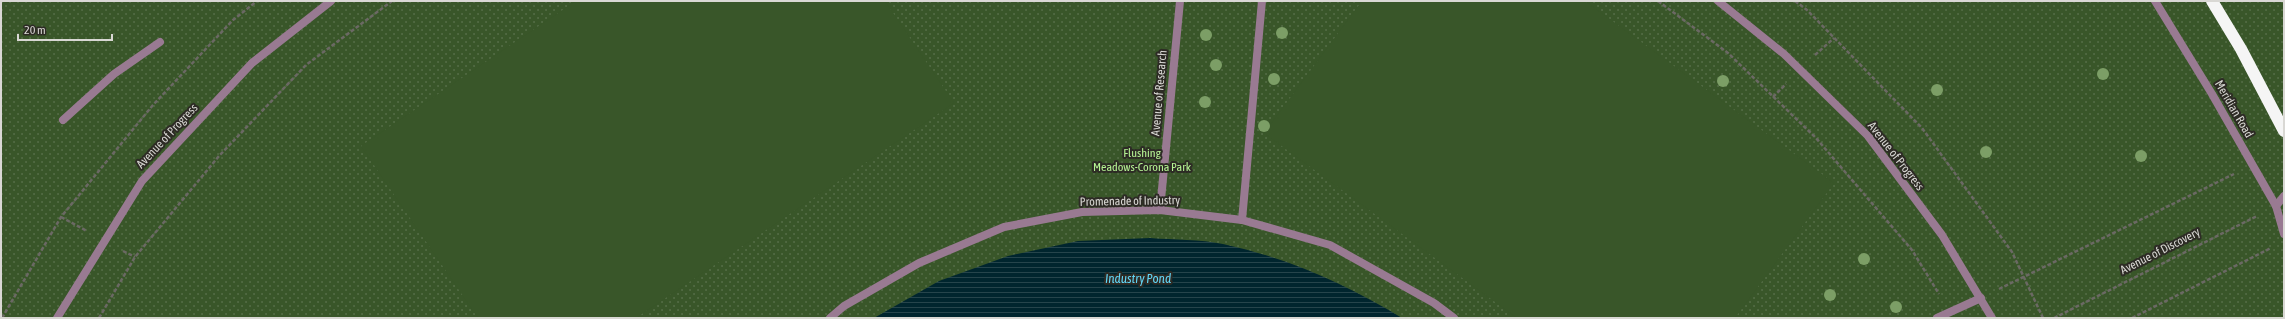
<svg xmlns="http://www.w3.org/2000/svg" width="2285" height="319" font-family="'Asap Condensed',sans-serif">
	<defs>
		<pattern id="park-dots" width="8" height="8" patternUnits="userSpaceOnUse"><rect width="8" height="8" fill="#395629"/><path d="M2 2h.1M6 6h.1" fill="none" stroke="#556e47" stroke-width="1.8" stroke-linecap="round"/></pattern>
		<pattern id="water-rules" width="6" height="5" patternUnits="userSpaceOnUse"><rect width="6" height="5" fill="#00252e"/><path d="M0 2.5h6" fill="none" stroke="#25444b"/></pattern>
	</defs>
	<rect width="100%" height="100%" fill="#37352f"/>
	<rect fill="url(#park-dots)" x="1" y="1" width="2283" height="317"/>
	<g fill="#395629">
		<path d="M576,1H885L954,103L636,318H478L361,146Z"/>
		<path d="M1362,1H1585L1834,183L1735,318H1517L1264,133Z"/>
	</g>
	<path fill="url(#water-rules)" d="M1150,238C1174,240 1200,239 1223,244C1288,258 1346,284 1402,318H874L939,281L1008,256L1078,241Z"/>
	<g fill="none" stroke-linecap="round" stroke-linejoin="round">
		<g stroke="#6b6964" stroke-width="2.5" stroke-dasharray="4 2" stroke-linecap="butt">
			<path d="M1658,1L1728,53L1816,138L1912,250L1939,294"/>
			<path d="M1795,1L1807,10L1922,128L2012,252L2043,318"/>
			<path d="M1815,55L1834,38"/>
			<path d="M1773,97L1786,84"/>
			<path d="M61,217L87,231"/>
			<path d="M123,251L135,257"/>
			<path d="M1999,289L2234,174"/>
			<path d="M2,318L61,217L153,105L233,20L257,1"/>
			<path d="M99,318L135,257L219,156L306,65L392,1"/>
			<path d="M2054,318L2257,216"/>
			<path d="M2132,318L2271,248"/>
		</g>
		<path stroke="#997a92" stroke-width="8" d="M63,120L114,74L160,42"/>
		<g stroke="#997a92" stroke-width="8">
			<path d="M1718,1L1784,54L1868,136L1942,235L1992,318"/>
			<path d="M2155,1L2212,94L2276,206L2284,234"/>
			<path d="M2276,206L2284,196"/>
			<path d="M1160,210L1180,1"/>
			<path d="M1242,220L1262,1"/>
			<path d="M57,318L142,181L252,63L331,1"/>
			<path d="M830,318L844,306L919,263L1004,227L1082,212L1160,210L1242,220L1330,245L1434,303L1454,318"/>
			<path d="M1937,318L1981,298"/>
		</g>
		<path stroke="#f5f5f5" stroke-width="12" d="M2212,1L2241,49L2284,131"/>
	</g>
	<g fill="#7c9e66">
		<circle cx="1282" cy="33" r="6"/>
		<circle cx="1206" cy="35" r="6"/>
		<circle cx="1216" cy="65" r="6"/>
		<circle cx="2103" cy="74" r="6"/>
		<circle cx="1274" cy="79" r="6"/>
		<circle cx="1723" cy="81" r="6"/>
		<circle cx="1937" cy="90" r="6"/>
		<circle cx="1205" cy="102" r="6"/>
		<circle cx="1264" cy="126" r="6"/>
		<circle cx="1986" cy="152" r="6"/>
		<circle cx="2141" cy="156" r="6"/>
		<circle cx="1864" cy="259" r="6"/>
		<circle cx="1830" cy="295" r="6"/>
		<circle cx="1896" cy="307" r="6"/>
	</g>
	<g text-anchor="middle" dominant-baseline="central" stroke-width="4" stroke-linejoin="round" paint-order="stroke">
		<g font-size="12" fill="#d9d8d4" stroke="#2d2b25">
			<text transform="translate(1159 93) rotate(-85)">Avenue of Research</text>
			<text transform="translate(2234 109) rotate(60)">Meridian Road</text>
			<text transform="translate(167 136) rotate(-47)">Avenue of Progress</text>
			<text transform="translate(1896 156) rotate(52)">Avenue of Progress</text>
			<text transform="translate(1130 201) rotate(-1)">Promenade of Industry</text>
			<text transform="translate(2160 251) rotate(-27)">Avenue of Discovery</text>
		</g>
		<g font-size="12" fill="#b5f393" stroke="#2d2b25">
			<text x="1142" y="153">Flushing<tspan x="1142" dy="14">Meadows-Corona Park</tspan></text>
		</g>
		<g font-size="13" font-style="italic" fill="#63d6f6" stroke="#2d2b25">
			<text x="1138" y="278">Industry Pond</text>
		</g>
	</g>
	<rect width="2285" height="319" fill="none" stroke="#d9d8d4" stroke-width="4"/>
	<path d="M18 34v6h94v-6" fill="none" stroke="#d9d8d4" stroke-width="2"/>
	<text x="24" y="34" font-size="12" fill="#d9d8d4" stroke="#2d2b25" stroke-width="3" paint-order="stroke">20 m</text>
</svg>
